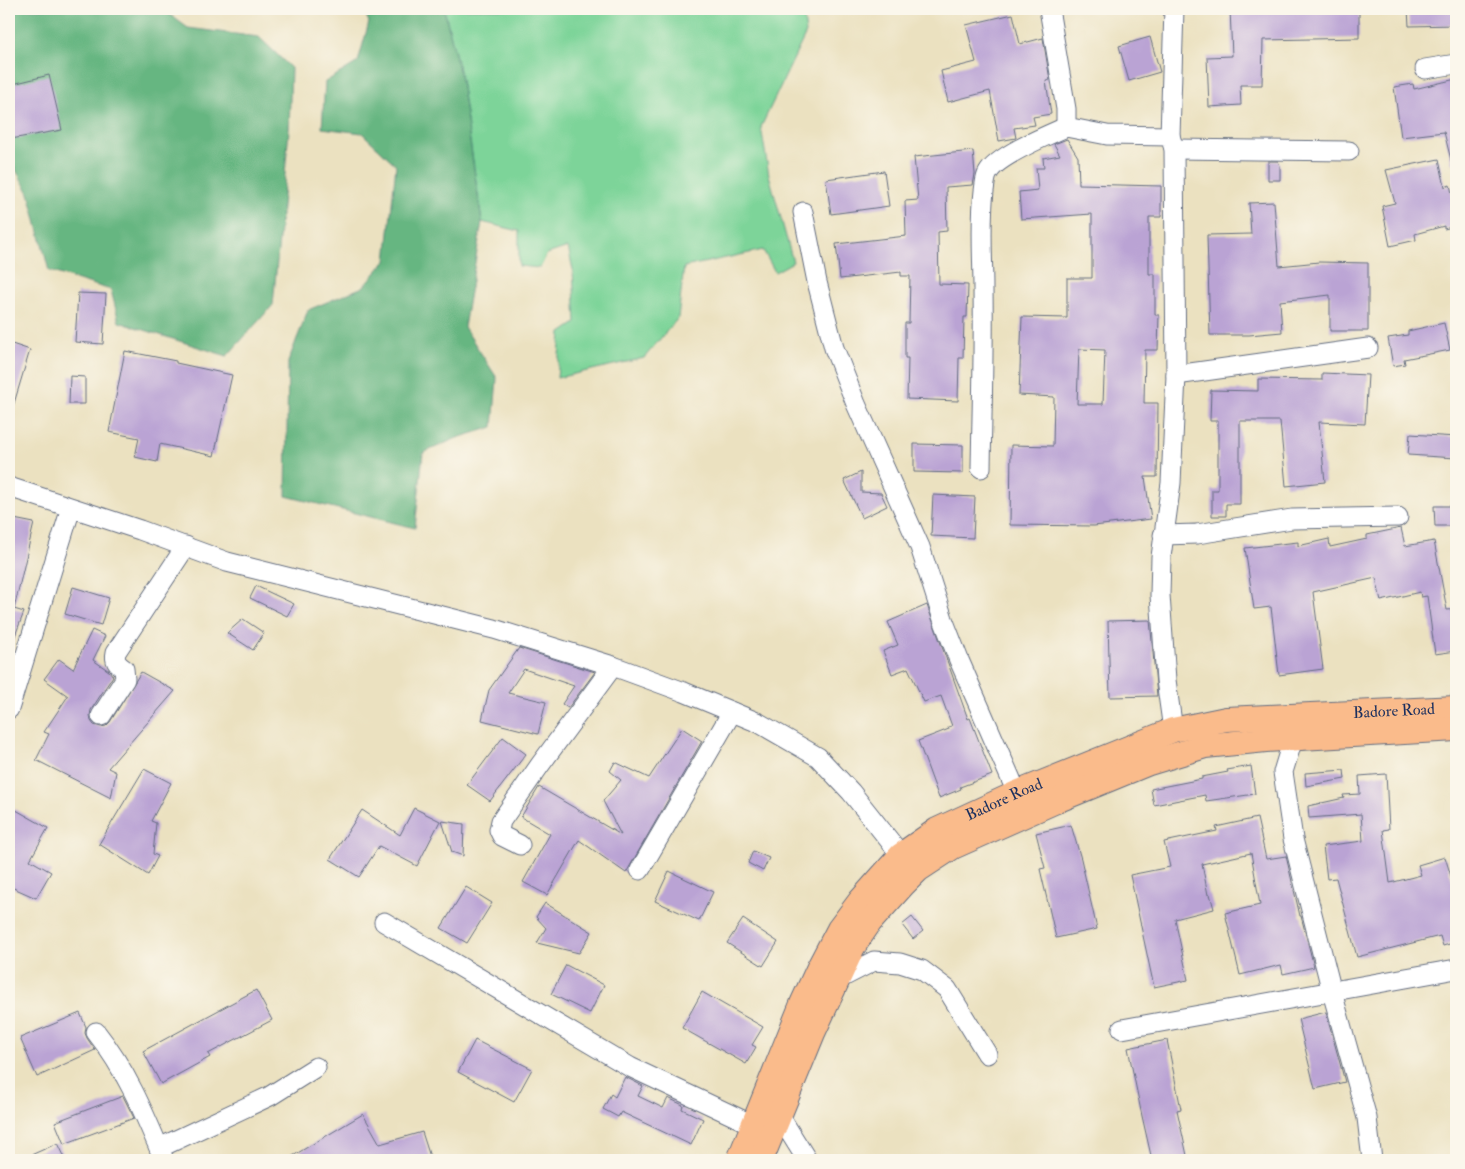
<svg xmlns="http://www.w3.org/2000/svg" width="1465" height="1169" font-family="'IM FELL Double Pica',serif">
	<rect width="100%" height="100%" fill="#fbf7ec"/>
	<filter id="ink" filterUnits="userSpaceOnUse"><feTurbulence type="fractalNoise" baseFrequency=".02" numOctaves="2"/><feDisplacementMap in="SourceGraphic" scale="10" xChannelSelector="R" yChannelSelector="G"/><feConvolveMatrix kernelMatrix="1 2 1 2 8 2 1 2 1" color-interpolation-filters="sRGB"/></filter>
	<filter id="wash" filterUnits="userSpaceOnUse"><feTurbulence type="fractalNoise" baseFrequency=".0096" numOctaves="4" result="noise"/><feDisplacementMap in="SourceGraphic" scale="20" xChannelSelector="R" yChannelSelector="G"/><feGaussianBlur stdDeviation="1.12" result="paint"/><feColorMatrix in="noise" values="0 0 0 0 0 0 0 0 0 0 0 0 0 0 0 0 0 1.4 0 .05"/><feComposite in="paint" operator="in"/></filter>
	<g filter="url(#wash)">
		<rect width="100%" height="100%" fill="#ebe1c0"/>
		<path fill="#7dd499" stroke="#4c827c" d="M444,9H803L806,33L761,127L769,175L793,262L775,272L763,250L684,267L678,318L644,358L557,378L561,333L576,323L573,270L568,247L547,254L540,268L519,266V231L482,222L460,74Z"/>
		<g fill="#66b681" stroke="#407270">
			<path d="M9,9H162L188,28L259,37L291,68L289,130L273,305L227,356L119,322L111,290L49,271L29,193L9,158Z"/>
			<path d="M363,9H444L460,74L482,222L464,327L497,378L493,427L457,438L423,453L415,528L286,496L288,362L308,310L363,287L386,261L396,165L362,133L322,128L325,82L358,62L369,22Z"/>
		</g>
		<g id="blocks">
			<g fill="#baa3d4" fill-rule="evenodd">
				<path d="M1230,9H1359V38L1263,40L1262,85H1240L1241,105L1209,107L1207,57L1232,56Z"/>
				<path d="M1408,9H1456V25L1409,26Z"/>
				<path d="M1013,14L1020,44L1043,38L1050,80L1046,81L1051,114L1033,117L1035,125L1014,128L1016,138L999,141L990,91L948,102L941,71L976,62L966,25Z"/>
				<path d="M1150,37L1160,72L1129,81L1119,46Z"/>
				<path d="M49,75L62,130L11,139L9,130V85Z"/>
				<path d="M1456,79V163L1452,164L1444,132L1401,137L1394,87L1413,84L1414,89Z"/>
				<path d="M1067,139L1078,157L1079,184L1161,186V217H1149V274H1155V315H1159L1158,350H1145L1144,403H1158L1157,477H1145L1151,519L1094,526L1010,525L1011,445L1053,446L1054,397L1019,395L1022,317L1067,318V278H1092V214L1021,219L1019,192L1038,190L1036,168H1044L1043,158L1060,155L1054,144ZM1079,349L1105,350L1103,404H1077Z"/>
				<path d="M973,151L975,174L973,185L946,187L947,231L938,232L939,284L968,285L967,317H964L963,358H959L958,401L907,399L908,358H905V323H909L910,276H901V272L840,279L836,244L906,236L905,201L918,200L914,157Z"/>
				<path d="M1439,159L1445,187L1450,185L1456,210V226L1444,229V226L1415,234L1416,240L1390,246L1382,206L1395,203L1386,170Z"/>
				<path d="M1268,161H1278L1280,166V180H1268Z"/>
				<path d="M884,171L889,206L831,214L826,179Z"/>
				<path d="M1274,202L1279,266L1319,262L1368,263V331H1330V295L1280,301L1282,332L1249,335H1210L1207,235L1251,234L1249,203Z"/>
				<path d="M78,293L106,294L103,344L75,342Z"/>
				<path d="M1444,323L1450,350L1404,359L1405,364L1393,366L1388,338L1408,335V331Z"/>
				<path d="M9,343L30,350L12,410H9Z"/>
				<path d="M125,351L176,361V363L232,375L214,456L160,444L157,462L135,457L139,438L109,432Z"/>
				<path d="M1322,373L1368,375L1365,424L1319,422L1325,482L1286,486L1280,421H1240V504H1226V516H1212V490H1218V421H1210L1211,390L1258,391V379L1322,380Z"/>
				<path d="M70,376L85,377V404H69Z"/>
				<path d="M1410,434L1456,437V458L1408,455Z"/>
				<path d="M914,444L963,445V473L914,472Z"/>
				<path d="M861,472V492L881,493L887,506L862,518L844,480Z"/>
				<path d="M933,495L975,497L973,538L931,536Z"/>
				<path d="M1434,506H1456V526H1435Z"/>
				<path d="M9,518L34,523L14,609L24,612L10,649H9Z"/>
				<path d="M1401,528L1405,546L1434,541L1447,610L1456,609V651L1435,654L1427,596L1421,597L1420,592L1381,601L1376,578L1313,592L1323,669L1279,675L1271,607L1254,609L1245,548L1298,542V546L1329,539L1330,547L1367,539V535Z"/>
				<path d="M256,586L294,604L287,616L250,598Z"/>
				<path d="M73,587L109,598L101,625L65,614Z"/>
				<path d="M927,605L968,719L970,718L992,775L960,787L961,789L939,798L918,741L949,729L948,727L952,726L941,696L924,702L908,668L892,674L883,651L898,645L888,622Z"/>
				<path d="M243,619L264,633L253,650L227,633Z"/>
				<path d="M1150,620L1157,696L1110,697L1108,621Z"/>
				<path d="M92,630L105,636L93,660L109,671L113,676L91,710L90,716L91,721L94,725L101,727L106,726L110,722L141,672L175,691L108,768L116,772L111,798L36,760L49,734L44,732L68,696L44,679L59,659L73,669Z"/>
				<path d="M519,648L595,672L568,708L562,704L574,686L524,669L508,693L546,702L538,734L482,720L489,690Z"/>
				<path d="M682,728L702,741L626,873L579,840L547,895L523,882L550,834L521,817L539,787L621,835L603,801L621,780L610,771L615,762L649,778Z"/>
				<path d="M503,737L526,754L490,801L467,785Z"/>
				<path d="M1251,766L1255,794L1206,801L1205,795L1154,805L1151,789L1202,779V777L1228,772L1227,770Z"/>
				<path d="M144,769L171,783L151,821L156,823L153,854L158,856L148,875L99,844Z"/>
				<path d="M1344,770L1345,779L1306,786L1305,773Z"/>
				<path d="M1386,774L1389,829L1383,830L1390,883L1421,875L1418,865L1445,857L1456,892V942L1443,946L1440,936L1357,957L1336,878L1327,879L1323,846L1363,841L1361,814L1309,818L1308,806L1344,798L1343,795L1360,794L1359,776Z"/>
				<path d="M9,806L48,828L30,860L51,872L36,898L9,886Z"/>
				<path d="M414,808L440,821L417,866L379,846L359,877L330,859L362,810L400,835Z"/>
				<path d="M1257,818L1266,859L1286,856L1300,916H1301L1314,967L1283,974L1281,965L1240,975L1225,913L1260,905L1251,853L1202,864L1208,895L1210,894L1214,909L1175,919L1188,980L1154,987L1130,875L1170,867L1164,842L1217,831L1216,827Z"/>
				<path d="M442,821L464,824L463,856L452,852Z"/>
				<path d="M1071,825L1081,859L1097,929L1056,938L1040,869L1045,868L1036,833Z"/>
				<path d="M753,851L769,858L763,871L748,863Z"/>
				<path d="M669,871L713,892L699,921L655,901Z"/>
				<path d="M466,887L492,903L467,943L441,928Z"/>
				<path d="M545,903L592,932L579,953L537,943L546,928L536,917Z"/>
				<path d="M912,917L923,931L913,939L902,925Z"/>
				<path d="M743,919L778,942L763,966L727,943Z"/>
				<path d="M566,965L604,985L590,1013L551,994Z"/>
				<path d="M256,990L272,1020L208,1054L210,1057L161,1084L143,1051Z"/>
				<path d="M702,992L763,1027L752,1045L756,1047L746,1064L682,1028Z"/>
				<path d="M1326,1012L1345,1082L1315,1089L1298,1019Z"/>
				<path d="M80,1013L86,1027L85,1033L87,1038L95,1050L37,1077L20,1038Z"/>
				<path d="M475,1040L532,1069L514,1102L458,1072Z"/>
				<path d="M1167,1040L1181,1109L1177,1110L1188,1160H1152L1142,1116L1128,1048Z"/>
				<path d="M625,1077L643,1086L638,1096L663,1108L668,1098L683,1105L682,1109L703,1119L691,1145L621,1112L618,1117L603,1109L611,1094L615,1097Z"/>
				<path d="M123,1096L134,1118L64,1144L55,1122Z"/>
				<path d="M363,1114L380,1144L422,1132L431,1160H286Z"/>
				<path d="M58,1143L66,1160H20Z"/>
			</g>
		</g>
	</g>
	<g filter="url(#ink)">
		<use href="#blocks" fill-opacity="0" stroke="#646d80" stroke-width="1"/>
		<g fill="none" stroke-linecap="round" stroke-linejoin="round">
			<defs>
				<g id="minor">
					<path d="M1049,9L1066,109V127L1107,135L1170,136L1174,149L1176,375L1171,483L1161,557L1160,595L1166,680L1173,730"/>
					<path d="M1425,69L1456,64"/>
					<path d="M1170,136L1174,9"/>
					<path d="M1174,149L1349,151"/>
					<path d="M803,212L817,282L834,348L856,404L920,547L943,619L959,660L1017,793"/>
					<path d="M1176,375L1368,348"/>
					<path d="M981,468C982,409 984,349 983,290C983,257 980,224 984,191C985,185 985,178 988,173C997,156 1048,135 1066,127"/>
					<path d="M9,487L140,530L227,562L494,629L613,666L684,692L759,723L818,757L851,792L901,855"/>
					<path d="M1163,535L1197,534L1292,519L1398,517"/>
					<path d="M9,709L71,508"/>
					<path d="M101,716L125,679L124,669C117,664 114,661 116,652L186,546"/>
					<path d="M1293,739L1283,772L1293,839L1332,992L1367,1118L1372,1160"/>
					<path d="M520,845L502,836L499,830L501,821L540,765L613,666"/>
					<path d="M640,870L732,712"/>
					<path d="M384,922L630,1067L753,1125"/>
					<path d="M837,980L874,961L900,963L922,970L947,989L987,1054"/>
					<path d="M1122,1029L1456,969"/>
					<path d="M96,1032C127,1071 145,1115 164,1160"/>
					<path d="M779,1115L807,1160"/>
					<path d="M159,1148L270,1096L316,1067"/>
				</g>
				<g id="major">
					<path id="s1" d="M739,1160L802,1004L819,967L839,929L860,901L901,855L937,830L1017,793L1173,730L1226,719L1456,708"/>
					<path d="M761,1160L813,1033L853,947L870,922L903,885L918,870L953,847L1054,802L1149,763L1205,746L1266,740L1456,729"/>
				</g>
			</defs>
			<use href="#minor" stroke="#646d80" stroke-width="21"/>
			<use href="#major" stroke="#646d80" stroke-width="26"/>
			<use href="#minor" stroke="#fff" stroke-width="19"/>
			<use href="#major" stroke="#fabb8b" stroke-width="24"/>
		</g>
	</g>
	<g text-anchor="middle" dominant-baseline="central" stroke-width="5" stroke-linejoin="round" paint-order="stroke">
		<g font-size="16" fill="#1b2f5e" stroke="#fbf7ec">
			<text stroke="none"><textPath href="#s1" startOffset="871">Badore Road</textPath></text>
			<text stroke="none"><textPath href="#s1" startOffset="466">Badore Road</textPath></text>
		</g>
	</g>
	<rect width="1465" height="1169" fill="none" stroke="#fbf7ec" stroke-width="30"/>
</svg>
